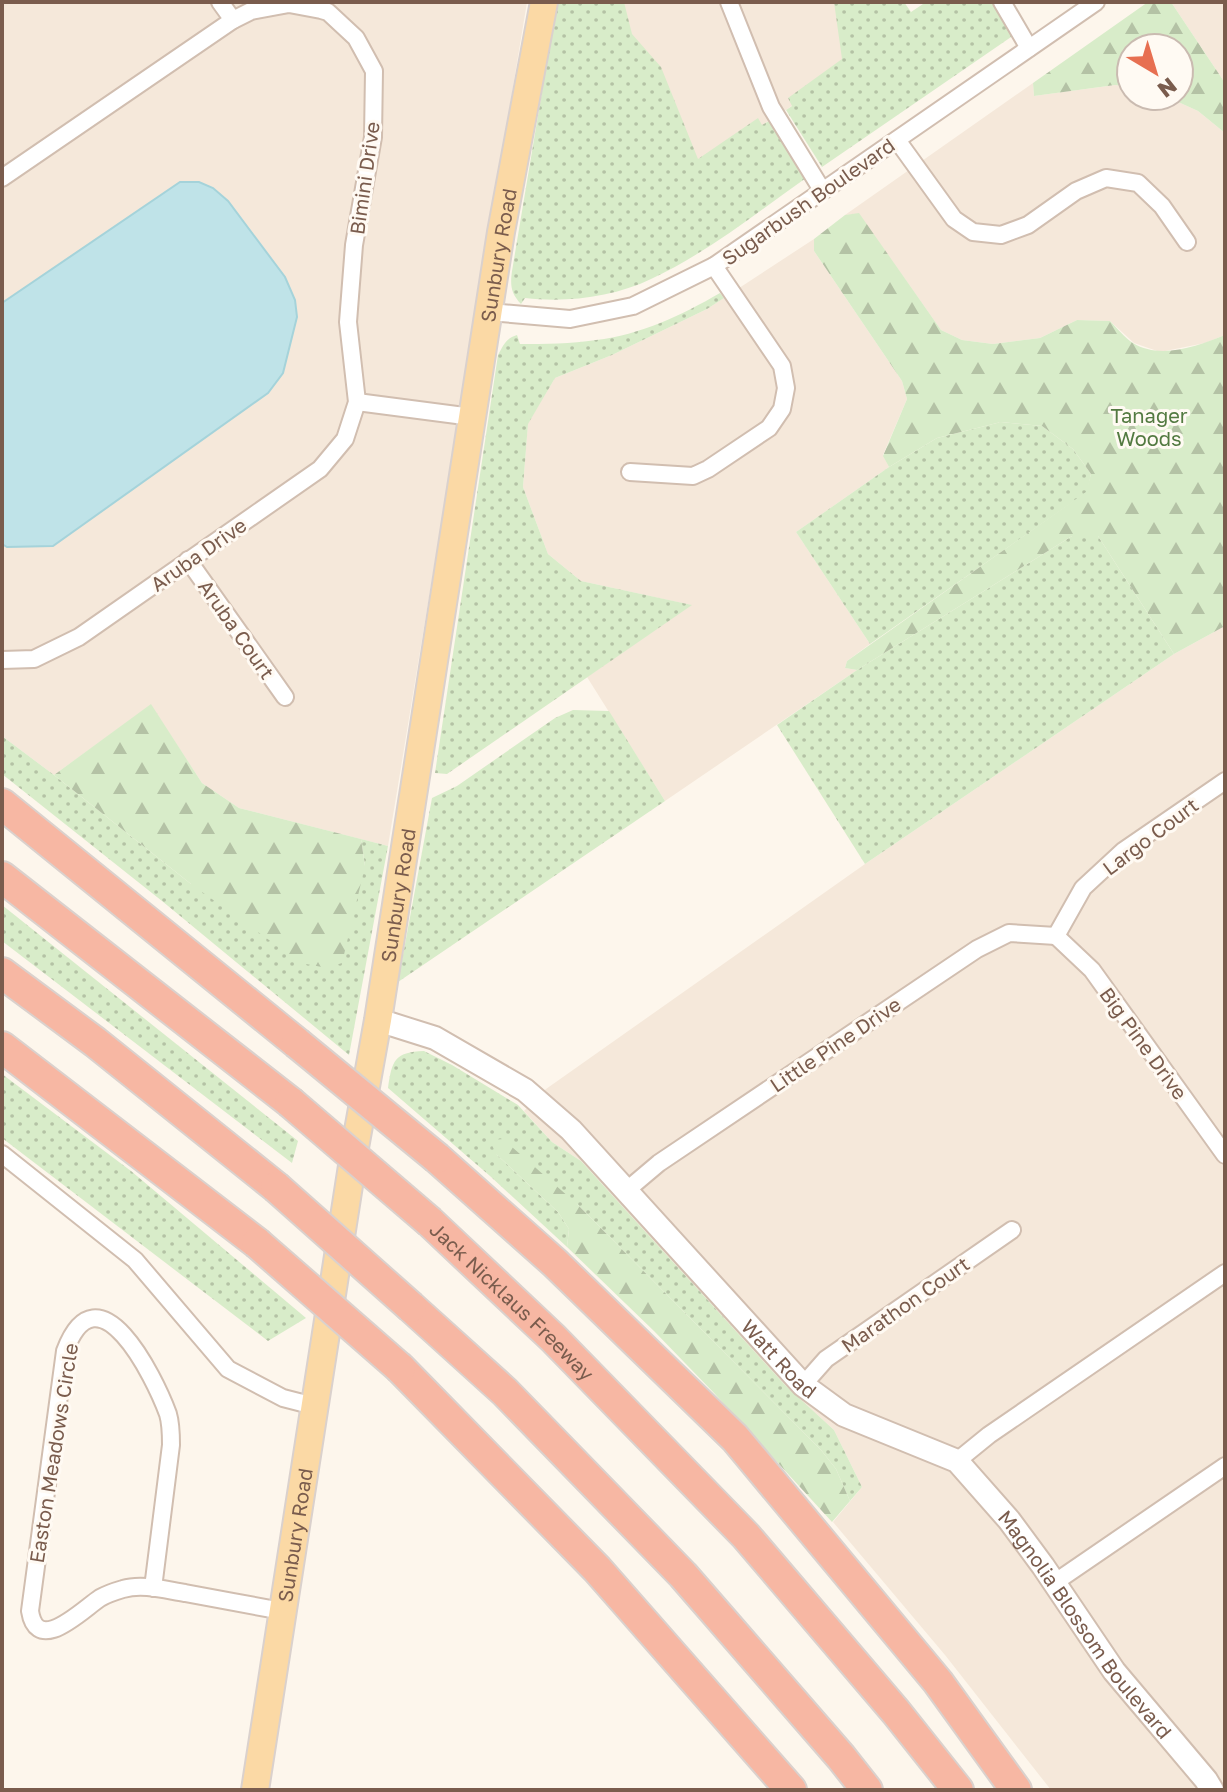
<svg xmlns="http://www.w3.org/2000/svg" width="1227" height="1792" font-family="'Golos Text',sans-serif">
	<defs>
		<pattern id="grass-dots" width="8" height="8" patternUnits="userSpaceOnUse" patternTransform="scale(2)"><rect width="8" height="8" fill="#d8ecc9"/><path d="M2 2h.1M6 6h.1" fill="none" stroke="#b4c2a5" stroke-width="1.8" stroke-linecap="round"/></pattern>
		<pattern id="forest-firs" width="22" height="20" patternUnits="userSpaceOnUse" patternTransform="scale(2)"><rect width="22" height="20" fill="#d8ecc9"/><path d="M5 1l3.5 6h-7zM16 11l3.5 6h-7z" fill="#b4c2a5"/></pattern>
	</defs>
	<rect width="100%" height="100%" fill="#fdf6ec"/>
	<g fill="#f5e8da">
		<path d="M2,2H527L388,846L239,808L202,783L151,705L54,775L2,736Z"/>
		<path d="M606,2H850L855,60L786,110L692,170Z"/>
		<path d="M1171,2H1225V83Z"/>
		<path d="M1033,83L1034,96L1115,85L1131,87V96H1165L1198,111L1225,133V335L1205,343L1160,352L1134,343L1110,321L1077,320L1040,338L993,344L962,340L941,330L859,214L845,215Z"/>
		<path d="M814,239V251L902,381L907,399L883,455L889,467L796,532L870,644L847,661L845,668L857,670L665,801L587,677L691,605L581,581L548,554L523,487L528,423L555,378L612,355L707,309Z"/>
		<path d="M1225,626V1790H1051L945,1655L833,1522L862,1487L834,1430L785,1385L581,1161L552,1142L524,1111L546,1089L865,864L1174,654Z"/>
	</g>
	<g fill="url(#grass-dots)">
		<path d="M557,2H624L632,34L661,67L698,159L758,118L762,125L769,121L806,178C756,213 707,253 651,279C614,297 566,303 525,298L521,304C511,293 510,286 512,271Z"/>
		<path d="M834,2H904L911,12L926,2H992L1014,35L822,167L786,110L792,106L788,98L842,59Z"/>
		<path d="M720,293L724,298L707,309L612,355L555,378L528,424L523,487L548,554L581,581L692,605L447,774L435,773L498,355C503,346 506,338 517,335L520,344C545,344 571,344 596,340C640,335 682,315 720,293Z"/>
		<path d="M1001,422L1042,426L1073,449L1091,474L1087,492L870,644L796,532L889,467L937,438Z"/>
		<path d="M1072,536H1098L1174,654L865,864L777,725L857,670Z"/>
		<path d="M573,710L609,711L665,801L398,982L432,798L457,786L555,718Z"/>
		<path d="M2,736L54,775L191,884L365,866L361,839L388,846L349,1055L162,901L2,774Z"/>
		<path d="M2,905L298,1141L292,1163L2,941Z"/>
		<path d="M424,1051L452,1065L518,1105L552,1142L581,1161L785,1385L834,1430L862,1487L850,1501L836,1469L821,1450L578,1205L496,1154L558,1212L569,1229L567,1247L490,1176L388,1088C392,1061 394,1052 424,1051Z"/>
		<path d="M2,1074L131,1171L306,1318L268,1341L2,1138Z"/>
	</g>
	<g fill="url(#forest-firs)">
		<path d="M1148,2H1171L1225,83V133L1198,111L1165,96H1179V48H1131V87L1115,85L1034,96L1033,83Z"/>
		<path d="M859,213L941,330L962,340L993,344L1040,338L1077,320L1110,321C1117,328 1125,338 1133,343C1160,360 1198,346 1225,335V626L1174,654L1098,536H1072L857,670L845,668L847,661L1086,492L1091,474L1073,449L1042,426L1001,422L937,438L889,467L883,456L907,399L902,381L814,251V239L845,215Z"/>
		<path d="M151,704L202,783L239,808L361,839L365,866L342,963L327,968L301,963L191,884L54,775Z"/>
		<path d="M503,1139L578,1205L821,1450L836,1469L850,1501L832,1522L714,1393L654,1331L567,1247L569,1229L558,1212L496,1154L492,1145L493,1140Z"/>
	</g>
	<path fill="#bfe3e8" stroke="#a5d3da" stroke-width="2" d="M180,182H199L213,188L228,201L285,277L295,300L297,317L283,373L268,393L53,546L7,547L2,544V303Z"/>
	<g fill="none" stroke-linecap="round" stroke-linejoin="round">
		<defs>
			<g id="minor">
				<path d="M220,2L233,20"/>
				<path d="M729,2L771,107L822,190"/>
				<path d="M1002,2L1029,48"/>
				<path d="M897,140L954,219L973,232L1001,235L1028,225L1076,191L1106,178L1138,183L1162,206L1187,242"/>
				<path d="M2,178L233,20L251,11L289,4L321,10L328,12L356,38L374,71L373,137L354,245L348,322L357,402L345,439L320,469L79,637L34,659L2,660"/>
				<path d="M489,312L570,319L633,306L714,266L1096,2"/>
				<path d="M357,402L472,417"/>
				<path d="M630,472L693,476L708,469L769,428L782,409L786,388L782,366L714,266"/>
				<path d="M188,560L285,697"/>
				<path d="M1056,936L1092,970L1225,1155"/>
				<path d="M1056,936L1083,888L1123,851L1225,781"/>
				<path d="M2,1154L135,1260L228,1369L283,1398L314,1406"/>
				<path d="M627,1190L659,1163L977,949L1009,933L1056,936"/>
				<path d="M803,1385L826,1359L1012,1230"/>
				<path d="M957,1461L989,1435L1225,1273"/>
				<path d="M1054,1583L1225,1466"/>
				<path d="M153,1588L171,1445C171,1434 171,1424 168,1414C154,1376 98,1263 65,1351L30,1611C37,1656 82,1610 100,1598C107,1594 116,1591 123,1589C142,1583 166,1590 185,1593C217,1599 250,1605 282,1611"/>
			</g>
			<g id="tertiary">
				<path id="s1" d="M378,1020L435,1038L525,1090L571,1130L803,1385L844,1415L957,1461L1009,1520L1043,1566L1114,1671L1206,1780L1212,1790"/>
			</g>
			<g id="primary">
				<path id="s2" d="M255,1790L354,1153L378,1020L501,232L544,2"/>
			</g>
			<g id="motorway">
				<path d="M2,804L297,1043"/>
				<path d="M2,877L290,1102"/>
				<path d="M2,973L95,1042L276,1187"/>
				<path d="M2,1047L257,1243"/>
				<path d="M437,1158L555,1263L735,1438L938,1682L1016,1790"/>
				<path id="s3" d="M430,1222L553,1338L746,1536L896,1712L958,1790"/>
				<path d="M411,1307L505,1392L683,1575L841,1757L867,1790"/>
				<path d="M400,1368L597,1569L791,1790"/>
			</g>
		</defs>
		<use href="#minor" stroke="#d1beb0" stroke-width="20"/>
		<use href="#tertiary" stroke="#d1beb0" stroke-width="26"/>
		<use href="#primary" stroke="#dad1cd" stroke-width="30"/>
		<use href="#motorway" stroke="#dad1cd" stroke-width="34"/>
		<use href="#minor" stroke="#fff" stroke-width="16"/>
		<use href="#tertiary" stroke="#fff" stroke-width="22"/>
		<use href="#primary" stroke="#fbd9a5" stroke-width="26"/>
		<use href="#motorway" stroke="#f7b7a3" stroke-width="30"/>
		<defs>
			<g id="motorway-bridge">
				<path d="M297,1043L437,1158"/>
				<path d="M290,1102L430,1222"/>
				<path d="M276,1187L411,1307"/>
				<path d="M257,1243L400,1368"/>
			</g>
		</defs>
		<use href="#motorway-bridge" stroke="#dad1cd" stroke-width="34" stroke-linecap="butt"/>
		<use href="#motorway-bridge" stroke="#f7b7a3" stroke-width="30"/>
	</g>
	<g text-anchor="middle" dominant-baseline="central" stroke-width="6" stroke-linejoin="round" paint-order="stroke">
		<g font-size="20" fill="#7a5c4d" stroke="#fffaf3">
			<text transform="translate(364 178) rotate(-82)">Bimini Drive</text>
			<text transform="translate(808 201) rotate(-35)">Sugarbush Boulevard</text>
			<text stroke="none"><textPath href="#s2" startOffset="1554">Sunbury Road</textPath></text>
			<text transform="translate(198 554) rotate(-35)">Aruba Drive</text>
			<text transform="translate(237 629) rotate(55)">Aruba Court</text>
			<text transform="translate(1150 836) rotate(-37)">Largo Court</text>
			<text stroke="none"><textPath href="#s2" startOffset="906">Sunbury Road</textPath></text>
			<text transform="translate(1144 1043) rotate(54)">Big Pine Drive</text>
			<text transform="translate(835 1044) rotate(-34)">Little Pine Drive</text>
			<text stroke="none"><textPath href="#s3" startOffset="114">Jack Nicklaus Freeway</textPath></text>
			<text transform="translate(905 1304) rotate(-35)">Marathon Court</text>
			<text stroke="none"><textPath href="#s1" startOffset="534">Watt Road</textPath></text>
			<text transform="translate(53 1453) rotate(-81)">Easton Meadows Circle</text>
			<text stroke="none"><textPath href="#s2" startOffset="258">Sunbury Road</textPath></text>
			<text stroke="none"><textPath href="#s1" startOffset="950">Magnolia Blossom Boulevard</textPath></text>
		</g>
		<g font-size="20" fill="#537a41" stroke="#fffaf3">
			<text x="1149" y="415">Tanager<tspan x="1149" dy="23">Woods</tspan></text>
		</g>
	</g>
	<rect width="1227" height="1792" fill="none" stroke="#7a5c4d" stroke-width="8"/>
	<g transform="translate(1155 72) rotate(142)"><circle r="38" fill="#fffaf3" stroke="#cabbb1" stroke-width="2"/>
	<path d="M0-6L14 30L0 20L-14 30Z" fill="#e76f51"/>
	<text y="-12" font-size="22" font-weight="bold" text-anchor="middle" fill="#7a5c4d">N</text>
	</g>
</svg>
